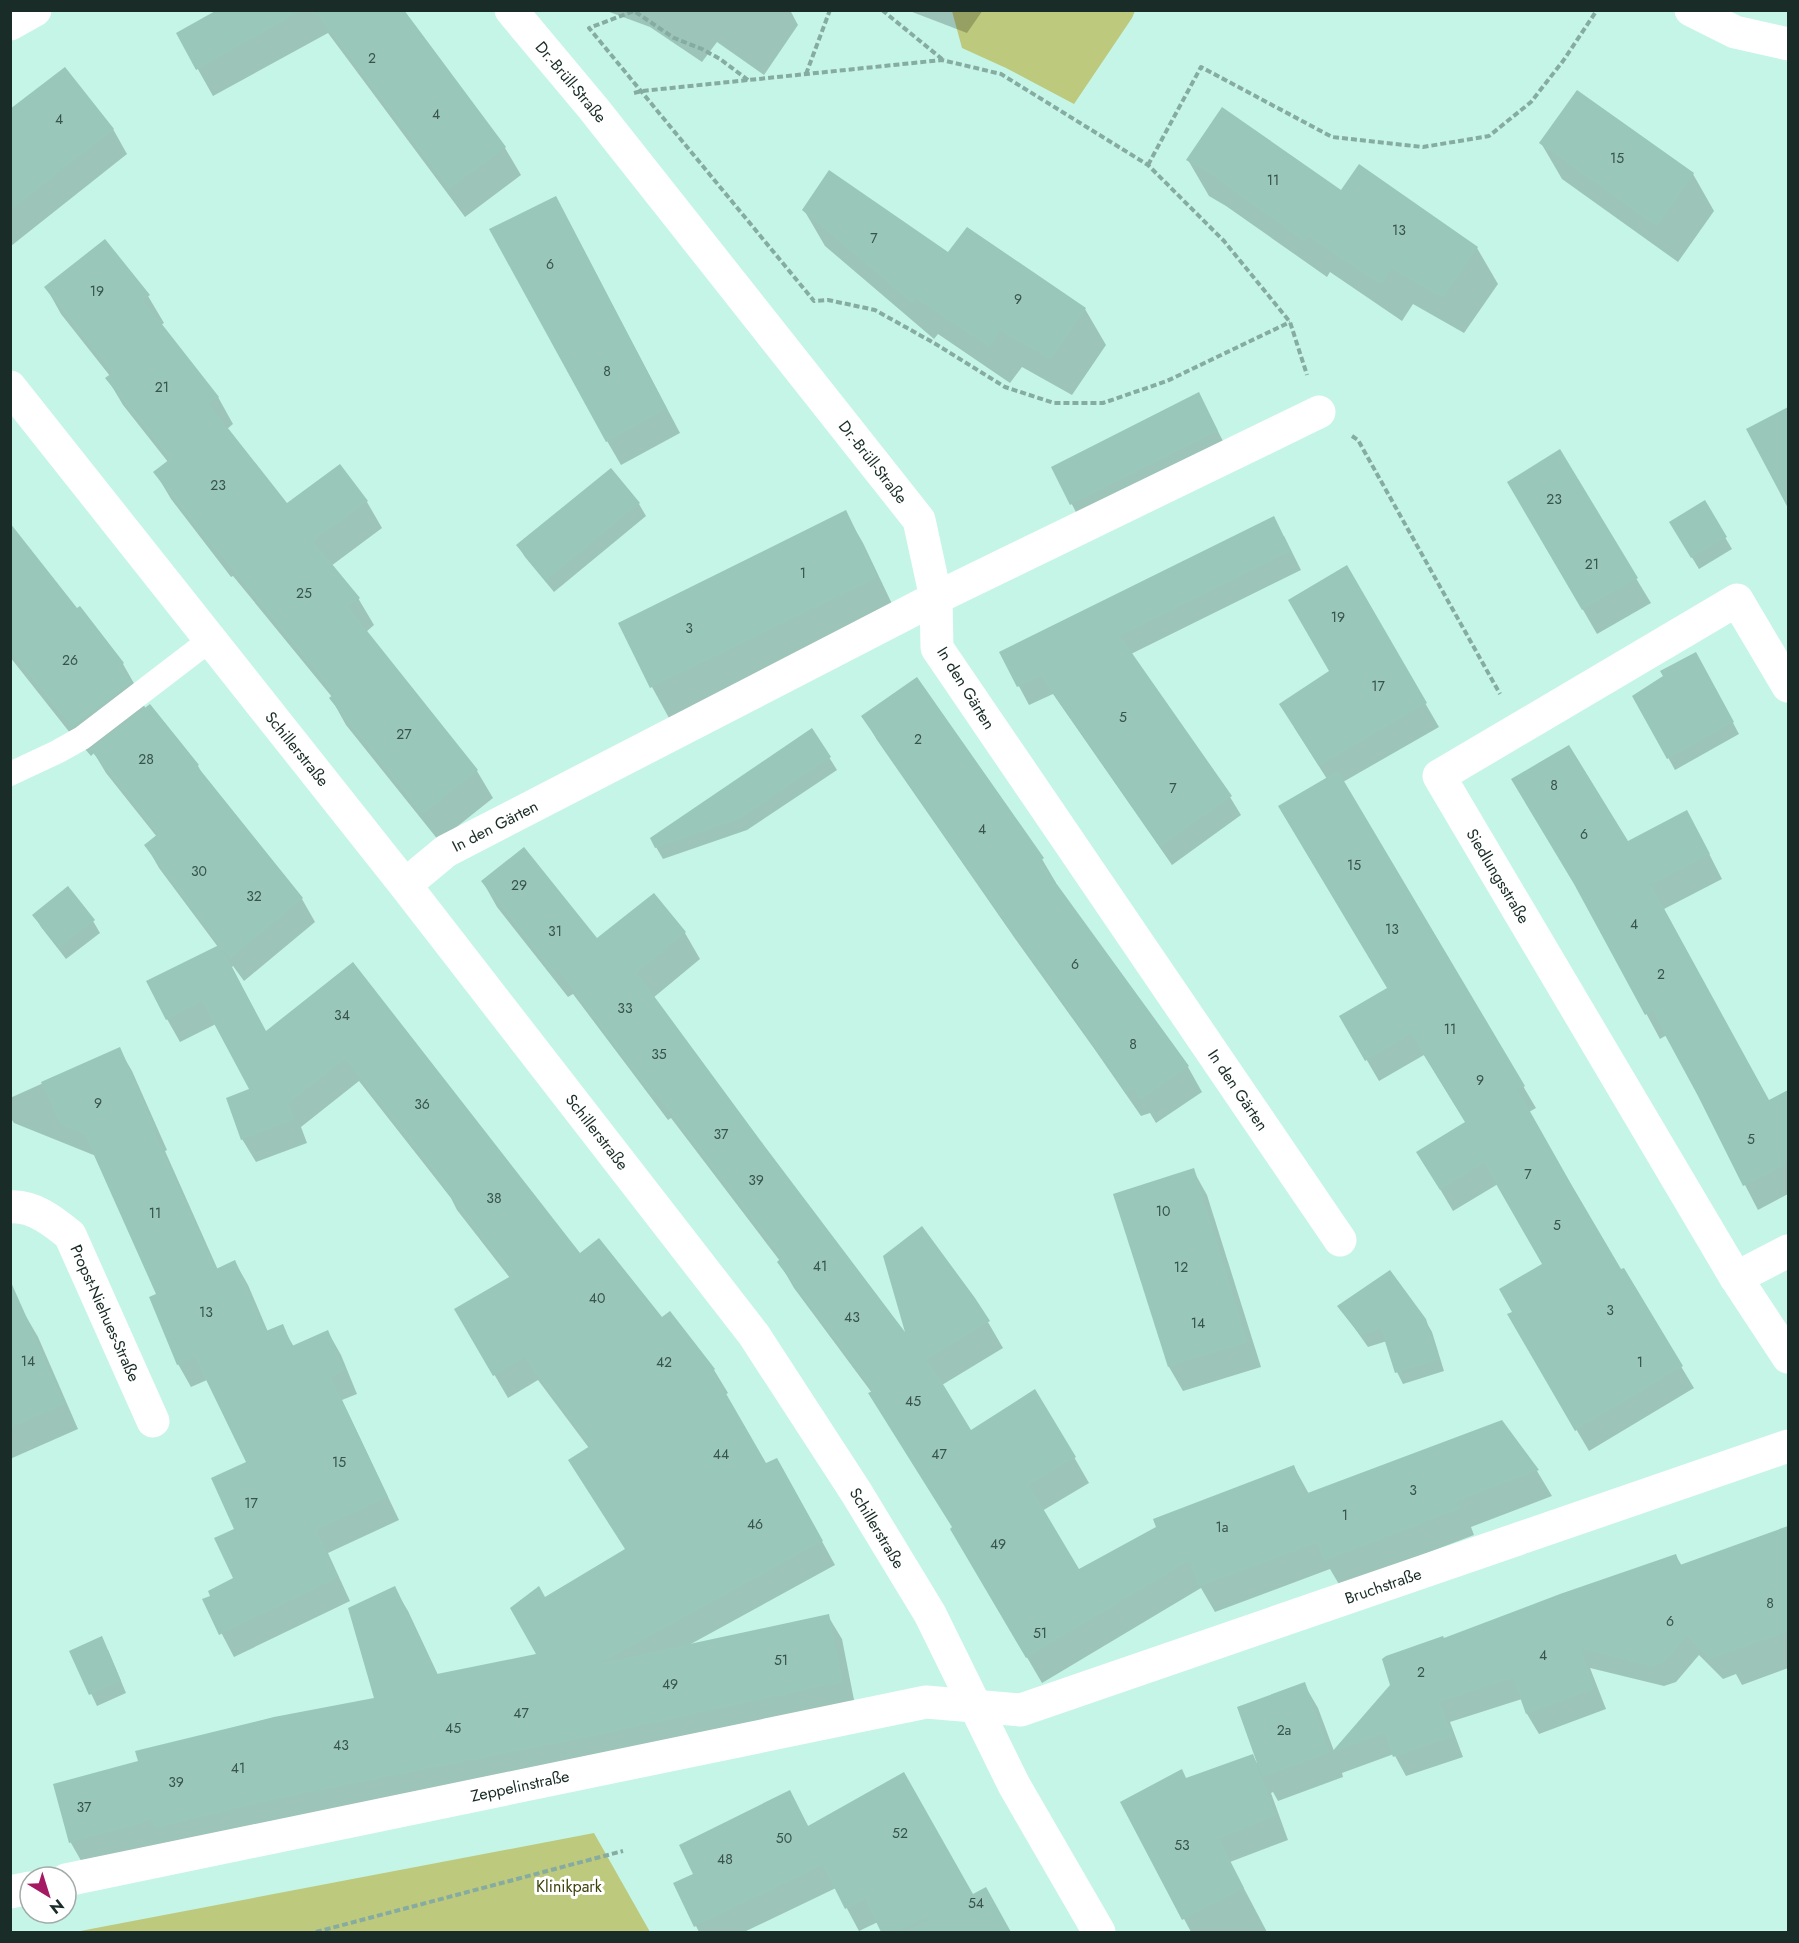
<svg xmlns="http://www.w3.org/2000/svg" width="1799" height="1943" font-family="Jost,sans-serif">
	<rect width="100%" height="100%" fill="#c5f5e7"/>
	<g fill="#bdc97c">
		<path d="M952,11L954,10L1135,11L1132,18L1074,104L1006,68L962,48Z"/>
		<path d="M594,1833L650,1932H75Z"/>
	</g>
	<g fill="#0003">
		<path d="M235,10H402L505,148L521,175L465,217L328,33L213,96L178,34Z"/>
		<path d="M604,10H790L798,25L764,75L717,42L702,62L650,27Z"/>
		<path d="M907,10H983L967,33Z"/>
		<path d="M1577,92L1693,174L1714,211L1678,262L1562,179L1541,143Z"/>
		<path d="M10,113L113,129L127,154L11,246Z"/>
		<path d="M1188,160L1341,192L1477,248L1498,284L1464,333L1413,304L1402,321L1330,272L1327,277L1226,206L1209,196Z"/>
		<path d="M556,198L680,433L621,465L607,441Z"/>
		<path d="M804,210L949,254L1085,309L1106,345L1072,395L1022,367L1010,383L938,334L934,339L825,246Z"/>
		<path d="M46,287L148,296L164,323L161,325L218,397L233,424L227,429L286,505L367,502L382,528L331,566L358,598L374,625L366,632L477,771L493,798L439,841L346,725L331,698L332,697L233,576L231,577L171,499L155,472L168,462L123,405L107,378L110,376L61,314Z"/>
		<path d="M1205,406L1224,443L1078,516L1053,468Z"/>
		<path d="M1788,408V504L1748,430Z"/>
		<path d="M1559,451L1651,603L1597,634L1509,482Z"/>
		<path d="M611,470L639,504L646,516L554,592L525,557L518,546Z"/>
		<path d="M1704,502L1732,549L1699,569L1671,523Z"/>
		<path d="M845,512L863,543L894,608L669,718L652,687L620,623Z"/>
		<path d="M10,525L77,611L80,609L123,664L140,694L138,695L146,709L198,766L204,777L302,899L315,922L244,981L233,966L232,967L266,1033L353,964L580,1255L661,1319L670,1313L714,1370L728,1393L725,1395L765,1465L790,1483L835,1565L689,1645L828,1616L842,1639L855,1705L84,1866L71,1843L55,1785L375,1699L394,1588L408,1611L438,1675L539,1655L545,1599L626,1550L589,1448L538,1380L508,1398L456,1309L510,1278L457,1210L451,1198L359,1081L301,1127L307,1143L256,1162L242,1139L251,1090L216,1024L180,1042L167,1019L218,947L159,868L146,845L157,837L106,773L94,753L91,756L79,742L78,743L10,657Z"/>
		<path d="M1284,536L1301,570L1131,654L1230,797L1241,815L1172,865L1053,694L1029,705L1001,653Z"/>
		<path d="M1346,567L1439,727L1343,782L1536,1108L1529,1112L1621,1271L1623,1270L1694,1388L1589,1451L1509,1315L1514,1312L1544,1265L1498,1184L1453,1211L1431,1174L1466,1123L1424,1055L1379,1081L1341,1016L1389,989L1327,779L1294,727L1331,671Z"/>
		<path d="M1702,665L1739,734L1675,770L1634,696L1665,677Z"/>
		<path d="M863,716L1042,859L1056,883L1055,884L1188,1067L1202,1092L1156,1123L1150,1113L1141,1116L1093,1047L1016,940L877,740Z"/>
		<path d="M812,730L837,770L747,830L663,859L656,847Z"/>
		<path d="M1700,836L1722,879L1664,909L1768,1102L1788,1091V1194L1758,1210L1667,1035L1660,1039L1581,893L1628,843Z"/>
		<path d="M483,882L597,941L654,895L685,933L700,959L653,998L908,1339L974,1298L1003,1348L942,1385L971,1432L1074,1457L1089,1483L1042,1511L1078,1571L1294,1467L1309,1494L1501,1422L1537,1471L1552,1496L1471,1527L1474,1535L1340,1586L1330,1569L1215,1612L1201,1588L1042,1683L955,1534L957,1533L872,1393L794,1288L779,1262L780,1261L671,1118L668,1120L573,994L568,997L497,907Z"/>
		<path d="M34,915L93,921L100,933L66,959L41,927Z"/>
		<path d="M119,1049L132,1071L167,1150L165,1151L218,1270L235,1262L248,1285L268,1332L282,1326L294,1347L328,1332L341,1355L357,1394L342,1400L399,1520L328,1553L350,1601L234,1657L204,1600L212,1597L235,1579L236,1529L248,1462L207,1380L191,1387L178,1364L158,1295L96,1156L14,1123L10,1117V1098Z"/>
		<path d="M1193,1170L1207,1195L1261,1367L1183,1391L1169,1367Z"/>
		<path d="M1339,1306L1425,1320L1432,1332L1444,1371L1403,1384L1397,1372L1387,1341L1368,1347Z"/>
		<path d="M24,1313L38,1337L78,1429L10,1459V1319Z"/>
		<path d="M1782,1530L1788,1541V1668L1742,1685L1736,1674L1723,1679L1699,1655L1676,1682L1664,1686L1590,1668L1606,1709L1539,1734L1527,1714L1522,1699L1450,1722L1463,1757L1406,1776L1394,1754L1342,1773L1343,1777L1278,1801L1273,1792L1271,1793L1288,1840L1230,1862L1267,1932H1191L1122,1802L1253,1756L1257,1763H1258L1304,1684L1318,1708L1334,1751L1444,1640L1676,1556L1682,1566Z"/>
		<path d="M108,1650L126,1693L97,1706L71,1651Z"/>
		<path d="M790,1792L809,1828L973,1896L985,1889L1010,1932H883L878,1922L859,1931L836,1888L744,1932H699L675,1884L695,1875Z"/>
	</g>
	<g fill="#99c7ba">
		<path d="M217,10H303L196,70L176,33Z"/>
		<path d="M314,10H404L506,147L449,190Z"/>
		<path d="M65,67L114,129L10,211V109Z"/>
		<path d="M1577,90L1694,173L1657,227L1539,143Z"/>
		<path d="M1222,107L1341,190L1359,164L1478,247L1443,298L1392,269L1381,285L1309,237L1305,242L1204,170L1186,160Z"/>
		<path d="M829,170L948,252L967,227L1086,308L1051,360L1000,331L989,347L916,299L913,304L802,210Z"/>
		<path d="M556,196L667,409L606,442L489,229Z"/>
		<path d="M105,239L150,295L143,300L219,397L209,404L287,503L340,464L368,501L313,541L360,598L348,607L478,770L422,815L329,698L334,694L216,550L215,551L153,472L170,459L105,378L112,373L44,287Z"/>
		<path d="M1199,392L1218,431L1070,505L1051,467Z"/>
		<path d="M1788,407V508L1746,429Z"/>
		<path d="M1560,449L1638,578L1582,610L1507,482Z"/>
		<path d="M611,468L640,503L546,581L516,545Z"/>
		<path d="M1705,500L1727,537L1691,558L1669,522Z"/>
		<path d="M846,510L878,577L650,688L618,623Z"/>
		<path d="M1274,516L1291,551L1120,636L1232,796L1160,847L1041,676L1017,687L999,652Z"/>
		<path d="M10,523L77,608L80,606L124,663L120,666L132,682L72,727L61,713L60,714L10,651Z"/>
		<path d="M1347,565L1427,703L1319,766L1279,704L1329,671L1288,600Z"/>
		<path d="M1696,652L1734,722L1667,759L1632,696L1663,676L1660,671Z"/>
		<path d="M917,677L1044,858L1040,861L1189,1066L1140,1100L1135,1089L1126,1092L1077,1022L1000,915L861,716Z"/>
		<path d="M150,704L199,765L197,766L303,898L230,959L222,949L266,1031L353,962L580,1253L599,1238L662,1317L670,1311L715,1369L713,1371L766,1463L777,1458L823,1541L601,1663L829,1614L843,1682L589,1737L286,1797L154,1828L152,1820L69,1843L53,1784L138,1761L135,1751L274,1717L374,1698L348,1608L395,1586L437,1674L536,1654L510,1608L539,1586L545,1597L625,1549L568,1460L590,1446L524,1358L493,1376L454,1309L511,1276L442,1186L444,1185L345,1059L289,1103L294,1120L241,1140L226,1098L249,1089L202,1001L166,1020L146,981L219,945L144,845L158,834L90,749Z"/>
		<path d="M812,728L831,757L740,819L655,848L650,838Z"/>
		<path d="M1569,745L1628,841L1687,810L1710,854L1651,885L1769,1100L1788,1090V1164L1743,1186L1698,1096L1652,1011L1645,1015L1574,884L1511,779Z"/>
		<path d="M1338,771L1525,1086L1518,1090L1571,1184L1621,1269L1624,1268L1683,1366L1575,1431L1507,1314L1512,1312L1499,1289L1542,1264L1484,1163L1440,1190L1416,1152L1465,1122L1411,1034L1365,1061L1339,1016L1387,988L1278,806Z"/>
		<path d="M524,847L597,938L654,893L686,932L637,973L760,1140L905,1332L883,1256L922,1226L975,1298L990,1321L926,1360L938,1376L971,1430L1035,1389L1076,1457L1029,1485L1079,1569L1156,1527L1153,1519L1294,1465L1305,1494L1502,1420L1539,1470L1457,1501L1460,1509L1324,1561L1317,1543L1199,1587L1189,1561L1026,1658L950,1529L952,1527L868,1393L873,1391L777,1262L781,1258L655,1093L652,1096L557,969L552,972L481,881Z"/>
		<path d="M68,886L95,920L59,948L32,915Z"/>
		<path d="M120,1047L155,1127L153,1128L216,1269L235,1260L266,1331L283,1324L292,1346L328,1330L345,1371L331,1377L388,1497L317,1530L338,1578L219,1635L202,1599L210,1596L208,1591L233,1578L214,1538L234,1529L211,1478L246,1462L195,1357L177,1365L149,1297L156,1294L85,1135L60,1125L41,1082Z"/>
		<path d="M1194,1168L1248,1342L1168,1367L1113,1194Z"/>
		<path d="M1390,1270L1426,1319L1439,1360L1395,1373L1381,1329L1360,1335L1337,1306Z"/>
		<path d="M10,1280L65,1404L10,1428Z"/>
		<path d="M1788,1526V1632L1710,1659L1687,1636L1664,1662L1652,1667L1581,1649L1595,1689L1526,1714L1513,1678L1440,1702L1453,1737L1393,1757L1385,1733L1331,1753L1390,1685L1382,1659L1386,1656L1443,1636L1444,1638L1560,1594L1676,1554L1680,1565Z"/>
		<path d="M102,1636L121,1681L89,1695L69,1651Z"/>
		<path d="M1305,1682L1330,1753L1262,1777L1237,1707Z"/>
		<path d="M1253,1754L1276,1816L1219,1839L1244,1888L1182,1920L1120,1802L1182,1769L1186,1778Z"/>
		<path d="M904,1772L973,1894L986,1887L1011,1932H904L928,1919L927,1917L898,1932H881L865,1899L845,1909L823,1865L694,1927L673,1883L693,1874L679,1845L790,1790L808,1826Z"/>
	</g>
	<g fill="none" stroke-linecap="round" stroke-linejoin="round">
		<g stroke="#86aca1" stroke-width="4" stroke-dasharray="6 3" stroke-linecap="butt">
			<path d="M882,10L942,59"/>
			<path d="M806,74L830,10"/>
			<path d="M748,80L720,59L702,49L674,38L634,11L589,28L814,301L828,300L875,310L934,343L1005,387L1054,403H1103L1167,381L1290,322"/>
			<path d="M634,93L642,91L942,60L1001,74L1148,165L1224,241L1290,322L1307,375"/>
			<path d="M1148,165L1201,67L1332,137L1423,147L1489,136L1531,102L1563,61L1597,10"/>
			<path d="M1352,436L1358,440L1500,694"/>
			<path d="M316,1932L623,1851"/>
		</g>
		<path stroke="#fff" stroke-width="24" d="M10,774L57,752L82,738L210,640"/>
		<g stroke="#fff" stroke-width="33">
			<path d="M511,10L593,108L919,520L936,598L1319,412"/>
			<path d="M1691,10L1735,32L1788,44"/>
			<path d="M10,24L35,10"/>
			<path d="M1788,686L1737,600L1439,776L1736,1278L1788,1357"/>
			<path d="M405,885L446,851L936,598L937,648L1340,1240"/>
			<path d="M10,1207C33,1205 54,1222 70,1235L153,1421"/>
			<path d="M1736,1278L1788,1251"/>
			<path d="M66,1880L926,1702L1021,1710L1788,1446"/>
			<path d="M10,1892L30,1888"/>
		</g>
		<path stroke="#fff" stroke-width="33" d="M10,387L405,885L754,1335L856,1492L930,1614L1014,1785L1099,1932"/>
	</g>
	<g text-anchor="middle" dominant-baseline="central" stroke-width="6" stroke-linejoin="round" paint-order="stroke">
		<g font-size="14" fill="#39534c">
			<text x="372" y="58">2</text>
			<text x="436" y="114">4</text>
			<text x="59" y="119">4</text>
			<text x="1617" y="158">15</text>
			<text x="1273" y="180">11</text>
			<text x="1399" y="230">13</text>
			<text x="874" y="238">7</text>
			<text x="550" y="264">6</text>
			<text x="97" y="291">19</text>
			<text x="1018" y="299">9</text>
			<text x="607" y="371">8</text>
			<text x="162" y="387">21</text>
			<text x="218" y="485">23</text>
			<text x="1554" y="499">23</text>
			<text x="1592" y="564">21</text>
			<text x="803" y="573">1</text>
			<text x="304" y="593">25</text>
			<text x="1338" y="617">19</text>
			<text x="689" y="628">3</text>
			<text x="70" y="660">26</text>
			<text x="1378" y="686">17</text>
			<text x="1123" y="717">5</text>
			<text x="404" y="734">27</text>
			<text x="918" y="739">2</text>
			<text x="146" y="759">28</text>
			<text x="1554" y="785">8</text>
			<text x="1173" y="788">7</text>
			<text x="982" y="829">4</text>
			<text x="1584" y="834">6</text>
			<text x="1354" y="865">15</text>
			<text x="199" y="871">30</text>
			<text x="519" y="885">29</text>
			<text x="254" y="896">32</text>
			<text x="1634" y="924">4</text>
			<text x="1392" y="929">13</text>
			<text x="555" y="931">31</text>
			<text x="1075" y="964">6</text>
			<text x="1661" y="974">2</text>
			<text x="625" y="1008">33</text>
			<text x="342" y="1015">34</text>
			<text x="1450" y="1029">11</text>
			<text x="1133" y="1044">8</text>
			<text x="659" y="1054">35</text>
			<text x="1480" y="1080">9</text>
			<text x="98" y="1103">9</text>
			<text x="422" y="1104">36</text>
			<text x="721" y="1134">37</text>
			<text x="1751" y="1139">5</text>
			<text x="1528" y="1174">7</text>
			<text x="756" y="1180">39</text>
			<text x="494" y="1198">38</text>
			<text x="1163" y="1211">10</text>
			<text x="155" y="1213">11</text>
			<text x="1557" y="1225">5</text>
			<text x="820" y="1266">41</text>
			<text x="1181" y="1267">12</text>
			<text x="597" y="1298">40</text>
			<text x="1610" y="1310">3</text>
			<text x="206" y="1312">13</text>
			<text x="852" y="1317">43</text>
			<text x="1198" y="1323">14</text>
			<text x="28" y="1361">14</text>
			<text x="664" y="1362">42</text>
			<text x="1640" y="1362">1</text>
			<text x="913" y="1401">45</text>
			<text x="721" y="1454">44</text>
			<text x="939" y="1454">47</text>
			<text x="339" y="1462">15</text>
			<text x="1413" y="1490">3</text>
			<text x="251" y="1503">17</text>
			<text x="1345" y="1515">1</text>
			<text x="755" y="1524">46</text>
			<text x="1222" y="1527">1a</text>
			<text x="998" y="1544">49</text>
			<text x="1770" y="1603">8</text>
			<text x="1670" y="1621">6</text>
			<text x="1040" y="1633">51</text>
			<text x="1543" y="1655">4</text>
			<text x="781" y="1660">51</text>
			<text x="1421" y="1672">2</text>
			<text x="670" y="1684">49</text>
			<text x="521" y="1713">47</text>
			<text x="453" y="1728">45</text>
			<text x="1284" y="1730">2a</text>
			<text x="341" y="1745">43</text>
			<text x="238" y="1768">41</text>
			<text x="176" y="1782">39</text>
			<text x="84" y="1807">37</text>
			<text x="900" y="1833">52</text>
			<text x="784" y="1838">50</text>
			<text x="1182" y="1845">53</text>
			<text x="725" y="1859">48</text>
			<text x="976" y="1903">54</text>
		</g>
		<g font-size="16" fill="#192c27" stroke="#fff">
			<text transform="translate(571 82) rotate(50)">Dr.-Brüll-Straße</text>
			<text transform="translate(873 462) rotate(52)">Dr.-Brüll-Straße</text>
			<text transform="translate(966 688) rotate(58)">In den Gärten</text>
			<text transform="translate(297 749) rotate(51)">Schillerstraße</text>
			<text transform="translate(495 826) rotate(-27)">In den Gärten</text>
			<text transform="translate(1498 876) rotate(59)">Siedlungsstraße</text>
			<text transform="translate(1238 1090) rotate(56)">In den Gärten</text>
			<text transform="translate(597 1132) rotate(52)">Schillerstraße</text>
			<text transform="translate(105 1313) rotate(66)">Propst-Niehues-Straße</text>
			<text transform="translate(877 1528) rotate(59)">Schillerstraße</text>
			<text transform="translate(1383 1586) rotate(-19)">Bruchstraße</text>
			<text transform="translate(520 1786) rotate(-12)">Zeppelinstraße</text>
		</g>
		<g font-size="16" fill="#3c420a" stroke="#fff">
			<text x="569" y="1886">Klinikpark</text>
		</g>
	</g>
	<rect width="1799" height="1943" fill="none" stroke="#192c27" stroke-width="24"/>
	<g transform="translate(48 1895) rotate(142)"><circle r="28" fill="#ffffff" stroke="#a3aba9" stroke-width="1.5"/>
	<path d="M0-4.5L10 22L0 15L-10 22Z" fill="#a41961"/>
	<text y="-9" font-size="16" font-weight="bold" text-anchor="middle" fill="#192c27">N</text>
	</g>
</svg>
